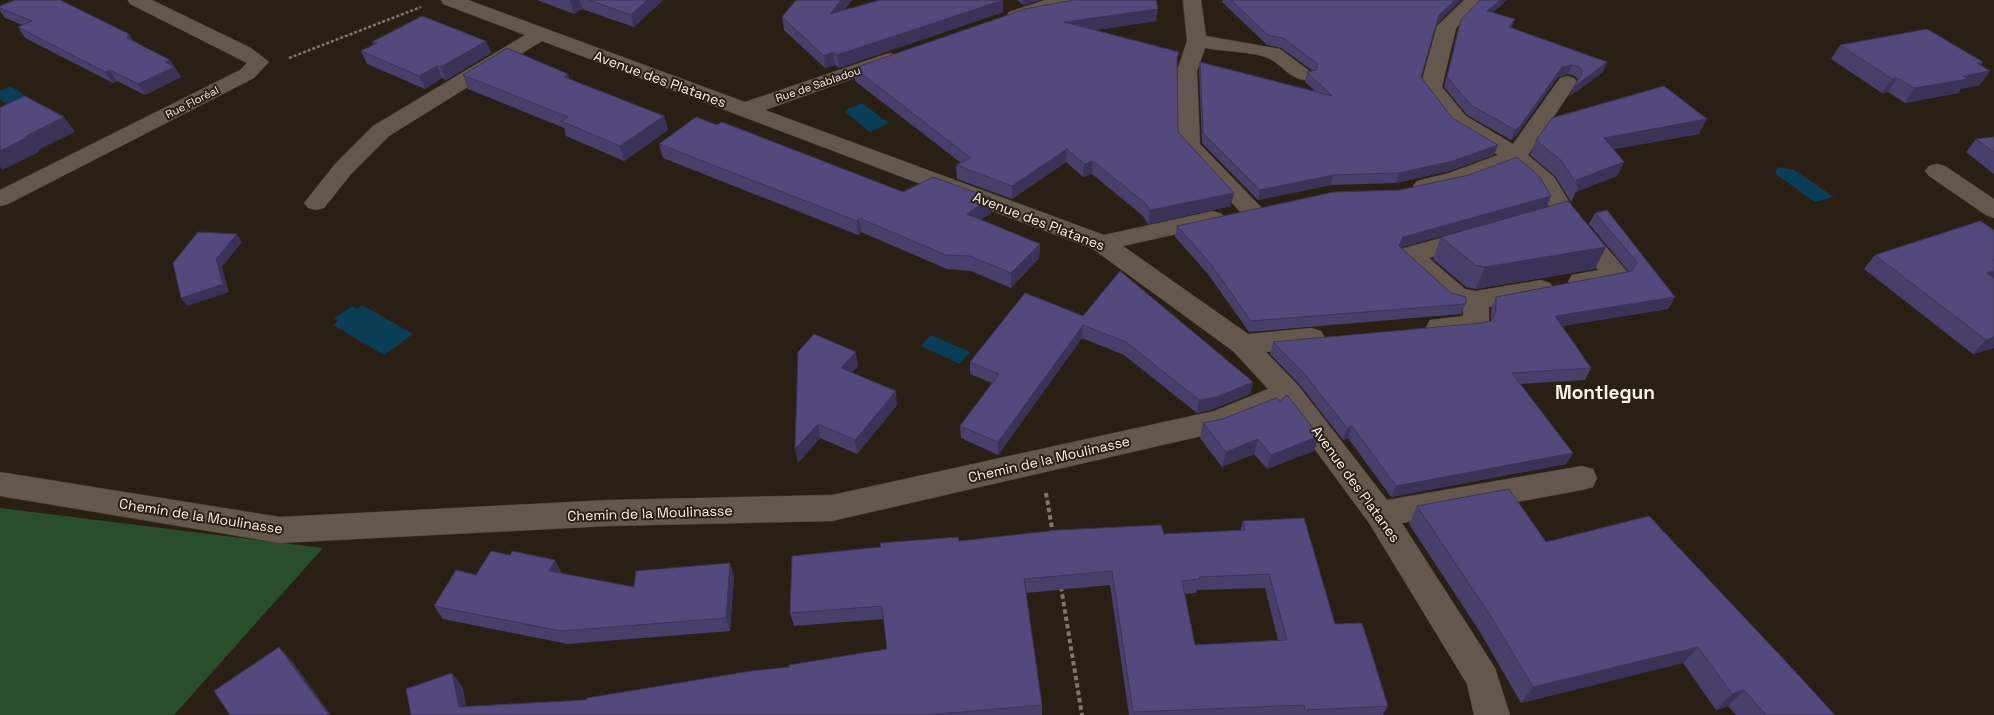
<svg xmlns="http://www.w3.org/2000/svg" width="1994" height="715" font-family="'Space Grotesk',sans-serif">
	<rect width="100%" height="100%" fill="#2a1f15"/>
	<path fill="#2a4e2b" d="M0,508L323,548L174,715H0Z"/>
	<g fill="#093e56">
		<path d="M10,86L29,98L10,106L0,100V91Z"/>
		<path d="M862,103L889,123L870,132L844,111Z"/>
		<path d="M1780,167L1794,170L1834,197L1815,202L1777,175L1775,170Z"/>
		<path d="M362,305L413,334L384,355L333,325L338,321L334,318L352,306L357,309Z"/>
		<path d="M931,335L970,352L960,364L921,346Z"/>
	</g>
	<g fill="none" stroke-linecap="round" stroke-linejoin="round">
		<defs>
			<g id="minor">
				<path d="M128,0H152L251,48L269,62L254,78L8,204L0,206V190L240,70L247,63L130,4Z"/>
				<path d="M441,0H468L745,102L883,55L890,53L897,55L900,59L897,63L765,110L1104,235L1213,211L1222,214L1225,219L1222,224L1123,246L1248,334L1311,328L1321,331L1325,338L1321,345L1266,352L1298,385L1387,500L1582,466L1593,469L1597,478L1593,487L1582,490L1402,523L1495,668L1510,715H1474L1467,684L1369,523L1283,406L1219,432L832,521L609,526L280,543L0,496V472L280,517L609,500L832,495L1214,411L1268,389L1233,351L1093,249L542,41L389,136L351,174L324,208L316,210L308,208L304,203L308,198L335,164L373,126L525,35L443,4Z"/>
				<path d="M1045,0H1073L1071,4L1016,22L1009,20L1006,16L1009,12Z"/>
				<path d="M1183,0H1201L1206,36L1280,49L1315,75L1312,79C1293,84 1283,65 1268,58C1254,52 1221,51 1205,48L1197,71L1200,144L1261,207L1265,212L1261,217L1253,220L1245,217L1178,145L1177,71L1187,41Z"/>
				<path d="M1464,0H1484L1456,28L1442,87L1466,116L1513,144L1560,78L1567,76L1574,78L1577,82L1528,155L1554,177L1573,208L1625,269L1629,275L1625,281L1581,290L1572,287L1568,281L1572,275L1598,270L1555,217L1537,186L1513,165C1488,175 1443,198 1417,191L1413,186L1417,181L1449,173L1498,155L1450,126L1420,87L1437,26Z"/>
				<path d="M1937,164L1945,166L1994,199V218L1986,215L1929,176L1925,171L1929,166Z"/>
				<path d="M1474,229L1483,231L1486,237L1483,243L1429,258L1465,289L1476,291L1541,280L1550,283L1554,289L1550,295L1489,307V324L1485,331L1439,336L1430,334L1426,327L1430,320L1463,316V306L1448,302L1397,255L1401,249Z"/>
			</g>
		</defs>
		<use href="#minor" stroke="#453b36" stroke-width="1"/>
		<path stroke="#80766e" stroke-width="2.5" stroke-dasharray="3 2" stroke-linecap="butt" d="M289,58L421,7"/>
		<g stroke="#80766e" stroke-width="4" stroke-dasharray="4.5 3" stroke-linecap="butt">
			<path d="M1046,493L1053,534"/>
			<path d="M1061,587L1082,715"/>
		</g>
		<use href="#minor" fill="#64574d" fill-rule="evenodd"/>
	</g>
	<g fill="#483f6b" fill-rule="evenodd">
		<path d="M537,0H663L634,27L582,9L574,14Z"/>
		<path d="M852,0L844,10L1003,0V12L839,68L835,65L825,68L784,30L782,17Z"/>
		<path d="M1017,0H1040L1023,5Z"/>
		<path d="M1074,0L1156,21L1095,30L1177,65L1178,132L1231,206L1148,224L1143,216L1092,174L1083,177L1066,162L1012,199L957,179L956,165L961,163L855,81L854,68Z"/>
		<path d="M1223,0H1461L1436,24L1421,77L1452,118L1494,155L1449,171L1396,183L1331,185L1258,200L1202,143L1199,71L1200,62L1315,91L1305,82L1307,72L1313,71L1281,48L1267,45L1222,2Z"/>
		<path d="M1480,0H1507L1492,13L1511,28L1603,72L1570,96L1578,80L1575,76L1568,74L1558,77L1516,136L1511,140L1467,115L1444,87L1458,29L1461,20Z"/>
		<path d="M0,6L129,34L133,41L170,60L181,77L145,95L117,81L113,83L25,38L18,27L23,25L5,18L0,11Z"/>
		<path d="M486,41L491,53L446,80L442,78L425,89L367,64L361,51L374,45L372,42Z"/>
		<path d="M1840,45L1983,62L1981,65L1980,85L1961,89L1958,93L1905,103L1888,92L1882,93L1831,59Z"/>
		<path d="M463,75L570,79L664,116L668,130L624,161L566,136L564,128L468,89Z"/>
		<path d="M1699,134L1614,149L1624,162L1617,176L1576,192L1571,202L1555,176L1530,155L1536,140Z"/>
		<path d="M1994,137V174L1966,152L1976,139Z"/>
		<path d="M659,144L903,192L991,198V213L980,220L1040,244L1039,258L1011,288L971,271L947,269L861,232L858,235L663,158Z"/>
		<path d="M1551,196L1546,207L1401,247L1451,293L1466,304L1461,314L1249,332L1208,274L1175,237L1177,226Z"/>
		<path d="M1595,213L1675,297L1668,309L1562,326L1591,368L1585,380L1520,384L1573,453L1566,464L1391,497L1348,438L1343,440L1299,384L1270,354L1273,342L1482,323L1491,321V309L1496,297L1629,272L1589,224Z"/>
		<path d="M1994,230V348L1973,354L1864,269L1875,255Z"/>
		<path d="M1441,237L1595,269L1476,289L1466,287L1433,259Z"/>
		<path d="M1025,293L1253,382L1250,394L1213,409L1197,413L1124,355L1082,338L998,455L961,438L960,426L992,383L970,374V362Z"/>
		<path d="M798,352L858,366L852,372L897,405L857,454L820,438L798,463Z"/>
		<path d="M1203,423L1314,451L1267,469L1254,454L1222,467L1200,438Z"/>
		<path d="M1417,506L1546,542L1835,715H1736L1728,706L1716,710L1683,663L1521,703L1480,632L1409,524Z"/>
		<path d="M1243,521L1335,624L1388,706L1383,715H1129L1110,585L1026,593L1042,705V715H411L462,686L466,706L586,700L789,667L887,649L884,619L794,626L790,613L959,541L1164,534L1240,531ZM1265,588L1278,640L1195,645L1185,594L1196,593L1197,590Z"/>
		<path d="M510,555L562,574L634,587L730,563L734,577L730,631L568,644L443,619L434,606L476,575Z"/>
	</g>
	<g fill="#3b3357">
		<path d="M572,0H580L582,9L574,14L570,1Z"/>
		<path d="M647,0H663L634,27L631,15Z"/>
		<path d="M841,0H852L831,27L830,14Z"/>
		<path d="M1003,0V12L839,68L837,55Z"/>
		<path d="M1023,0H1040L1023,5Z"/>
		<path d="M1455,0H1461L1436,25L1439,15Z"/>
		<path d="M1500,0H1507L1484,20L1487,11Z"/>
		<path d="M1158,9L1156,21L1064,35V22Z"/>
		<path d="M1515,19L1511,29L1509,27Z"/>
		<path d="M129,34L135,45L127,38Z"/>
		<path d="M486,41L491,53L446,80L441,67Z"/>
		<path d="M833,52L835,65L825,68L824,56Z"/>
		<path d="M170,60L181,77L145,95L138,84L165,62Z"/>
		<path d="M1607,62L1603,72L1570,96L1574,87Z"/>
		<path d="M1983,62L1975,74L1990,71L1980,85L1961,89L1958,93L1905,103L1914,88L1963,76L1977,63Z"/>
		<path d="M1572,65L1568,74L1558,77L1516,136L1511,140L1515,130L1562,67Z"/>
		<path d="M437,66L442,78L425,89L419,76Z"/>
		<path d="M110,70L117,81L113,83L105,72Z"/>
		<path d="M568,74L573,88L564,77Z"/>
		<path d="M1897,78L1888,92L1882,93L1892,79Z"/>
		<path d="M664,116L668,130L624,161L620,146Z"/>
		<path d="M64,117L75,132L38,150L39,152L2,170L0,167V151L26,136Z"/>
		<path d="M1707,119L1699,134L1598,152L1604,138Z"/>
		<path d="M1498,145L1494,155L1449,171L1396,183L1399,173Z"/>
		<path d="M1067,149L1066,162L1012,199V186Z"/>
		<path d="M1093,161L1092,174L1083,177L1084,164Z"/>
		<path d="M1624,162L1617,176L1576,192L1578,187L1576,180Z"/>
		<path d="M1333,175L1331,185L1258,200L1260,190Z"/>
		<path d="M1234,193L1231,206L1148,224L1150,210Z"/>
		<path d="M1551,196L1546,207L1399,248V246L1403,237Z"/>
		<path d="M991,198V213L967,229V214Z"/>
		<path d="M859,218L861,232L858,235L857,221Z"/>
		<path d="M237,234L242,242L222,267L229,292L187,306L181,298L216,259Z"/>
		<path d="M1040,244L1039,258L1011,288V273Z"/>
		<path d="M1606,247L1595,269L1476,289L1485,267Z"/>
		<path d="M1994,271V280L1987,273Z"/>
		<path d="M1675,297L1668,309L1549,328L1555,316Z"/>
		<path d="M1083,325L1082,338L998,455V442Z"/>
		<path d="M1994,337V348L1973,354L1986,340Z"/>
		<path d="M856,352L858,366L843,382L841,368Z"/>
		<path d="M1253,382L1250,394L1213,409L1197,413L1199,400Z"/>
		<path d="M896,391L897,405L857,454L855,440Z"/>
		<path d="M818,424L820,438L798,463L795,449Z"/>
		<path d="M1352,426L1348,438L1343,440L1347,428Z"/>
		<path d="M1319,436L1314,451L1267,469L1271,455Z"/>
		<path d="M1258,439L1254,454L1222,467L1226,452Z"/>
		<path d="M1573,453L1566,464L1391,497L1396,486Z"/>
		<path d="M555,560L562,574L549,571Z"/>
		<path d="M730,563L734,577L730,631L726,618Z"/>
		<path d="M279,647L292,661L331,715H329Z"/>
		<path d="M1698,647L1683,663L1521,703L1533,687Z"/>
		<path d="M452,673L462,686L468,715L459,707Z"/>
		<path d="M1744,690L1728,706L1716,710L1732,694Z"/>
	</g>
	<g fill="#54497c" stroke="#3b3357" fill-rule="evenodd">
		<path d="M15,0H60L129,34L127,38L170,60L165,62L174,67L138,84L110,70L105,72L18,27L32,21L0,8V6Z"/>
		<path d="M589,0H647L631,15Z"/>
		<path d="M796,0H841L830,14L880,0H1003L837,55L833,52L824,56L782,17Z"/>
		<path d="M1074,0H1156L1158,9L1064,22L1179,52L1177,58L1178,132L1234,193L1150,210L1145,203L1093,161L1084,164L1067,149L1012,186L956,165L971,158L854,68L1025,9Z"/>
		<path d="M1231,0H1455L1439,15L1421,77L1452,118L1498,145L1453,161L1399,173L1333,175L1260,190L1203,133L1200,62L1332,96L1307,72L1316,70L1318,64L1283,38L1268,35Z"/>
		<path d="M1480,0H1500L1487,11L1515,19L1509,27L1607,62L1574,87L1583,71L1579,67L1572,65L1562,67L1520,126L1515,130L1471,105L1447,77L1461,20Z"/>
		<path d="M422,16L486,41L441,67L437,66L419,76L361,51L377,43L372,42Z"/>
		<path d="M1927,29L1983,62L1977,63L1990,71L1963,76L1968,79L1914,88L1897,78L1892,79L1840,45Z"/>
		<path d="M507,48L568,74L564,77L664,116L620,146L561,121L568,117L463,75Z"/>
		<path d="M1664,86L1707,119L1604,138L1624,162L1576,180L1578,187L1562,161L1536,140L1552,118Z"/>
		<path d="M25,96L64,117L26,136L28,137L0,151V106L1,107Z"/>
		<path d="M696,117L717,125L722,122L903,192L933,177L991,198L967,214L1040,244L1011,273L970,256L946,255L859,218L857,221L659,144Z"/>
		<path d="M1994,137V152L1976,139Z"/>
		<path d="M1517,157L1540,177L1551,196L1403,237L1399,246L1451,293L1466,297V304L1251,321L1210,263L1177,226L1334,192L1400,190L1469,175Z"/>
		<path d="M1568,201L1606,247L1485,267L1475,265L1441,237Z"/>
		<path d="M1607,210L1675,297L1555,316L1591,368L1512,373L1573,453L1396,486L1352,426L1347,428L1303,372L1273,342L1482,323L1491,321L1496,313V297L1632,271L1637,262L1595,213Z"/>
		<path d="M1980,221L1994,230V260H1993L1994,261V271L1987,273L1994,278V337L1986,340L1875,255Z"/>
		<path d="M198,232L237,234L216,259L223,284L181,298L173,263Z"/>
		<path d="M1120,271L1253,382L1216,397L1199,400L1126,342L1083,325L998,442L960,426L999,374L970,362L1025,293L1083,316Z"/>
		<path d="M814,334L856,352L841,368L896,391L855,440L818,424L795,449L798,352Z"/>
		<path d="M1287,395L1319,436L1271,455L1258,439L1226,452L1203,423L1223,419L1276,398L1280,401Z"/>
		<path d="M1509,489L1546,542L1649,516L1790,666L1835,715H1766L1744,690L1732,694L1698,647L1533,687L1490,615L1417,506Z"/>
		<path d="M1304,518L1335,624L1362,623L1388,706L1305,710L1304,705L1133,712L1112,571L1024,579L1042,705L927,715H411L406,689L452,673L459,707L586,700L587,698L751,671L789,667V665L887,649L882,606L790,613L792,556L881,547L880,543L958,537L959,541L1058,530L1161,525L1164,534L1245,530L1243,521ZM1269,574L1287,640L1195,645L1182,581L1200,579L1199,577Z"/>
		<path d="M491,551L510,555L512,551L555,560L549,571L634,587L636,571L730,563L726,618L561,631L434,606L456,570L476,575Z"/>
		<path d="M279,647L329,715H230L214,691Z"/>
	</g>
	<g text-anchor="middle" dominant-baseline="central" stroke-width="4" stroke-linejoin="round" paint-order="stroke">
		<g font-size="11" fill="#f9f1eb" stroke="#2a1f15">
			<text transform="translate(818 84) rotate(-19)">Rue de Sabladou</text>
			<text transform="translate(192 102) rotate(-27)">Rue Floréal</text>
		</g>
		<g font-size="14" fill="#f9f1eb" stroke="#2a1f15">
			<text transform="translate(660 79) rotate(20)">Avenue des Platanes</text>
			<text transform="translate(1039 221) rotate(21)">Avenue des Platanes</text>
			<text transform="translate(1049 459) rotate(-13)">Chemin de la Moulinasse</text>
			<text transform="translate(1356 484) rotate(54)">Avenue des Platanes</text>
			<text transform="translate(650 513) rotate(-2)">Chemin de la Moulinasse</text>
			<text transform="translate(201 516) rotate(9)">Chemin de la Moulinasse</text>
		</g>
		<g font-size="19" font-weight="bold" fill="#f9f1eb" stroke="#2a1f15">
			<text x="1605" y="392">Montlegun</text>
		</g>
	</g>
</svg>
